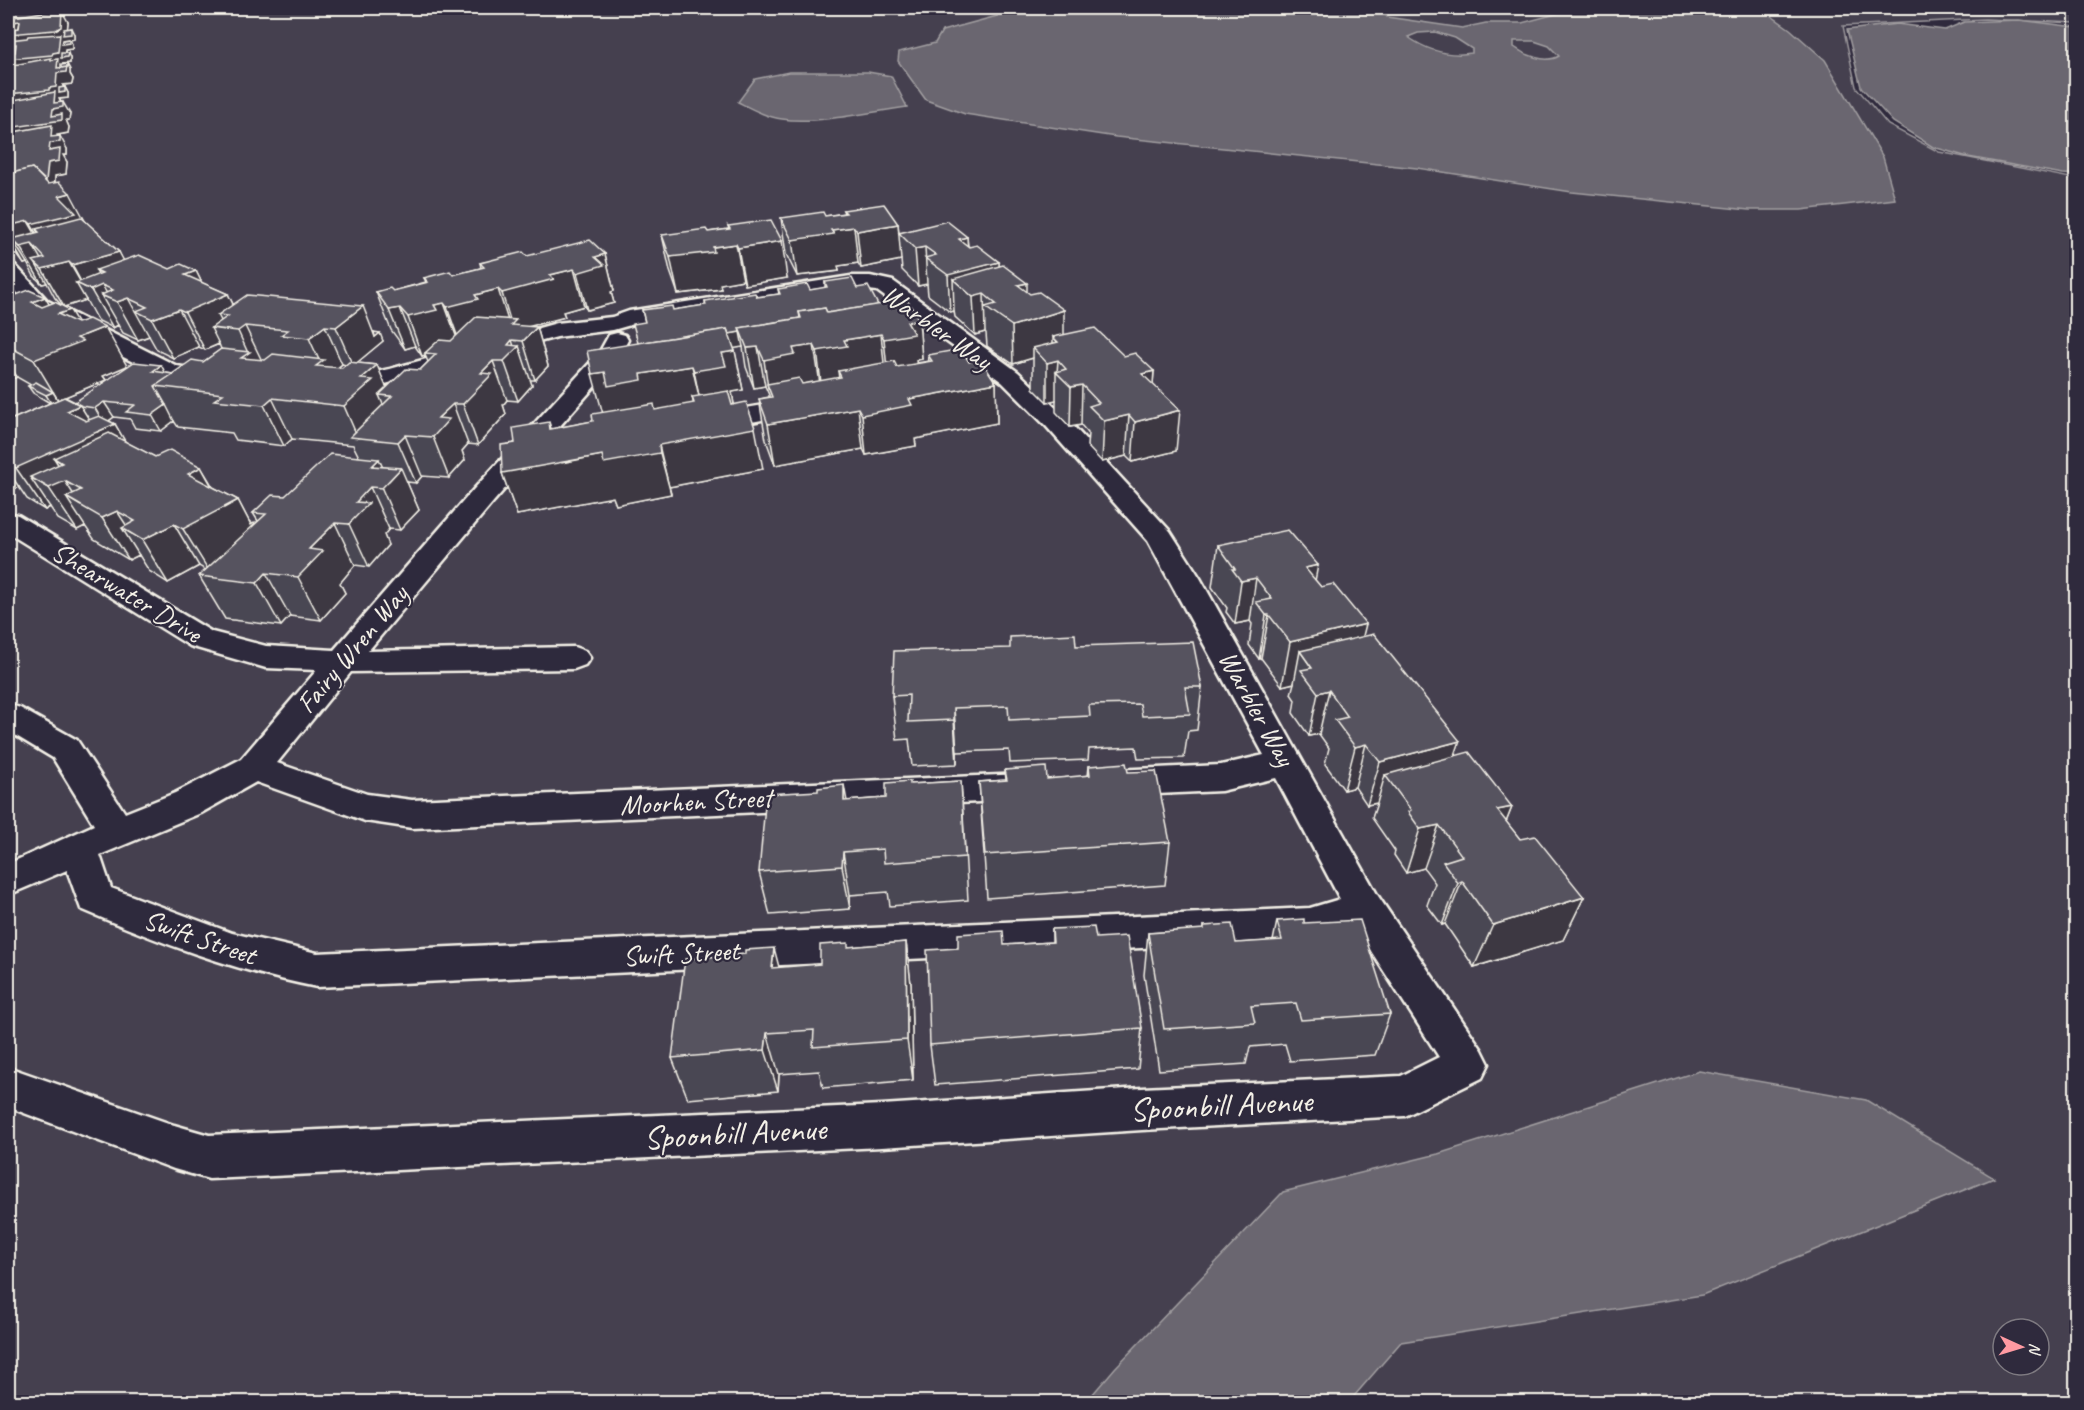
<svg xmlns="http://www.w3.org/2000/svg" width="2084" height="1410" font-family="Caveat,sans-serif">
	<rect width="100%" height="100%" fill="#2f2a3d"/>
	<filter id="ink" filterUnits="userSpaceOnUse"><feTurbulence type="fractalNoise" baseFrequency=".0167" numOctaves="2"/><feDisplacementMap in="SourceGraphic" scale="12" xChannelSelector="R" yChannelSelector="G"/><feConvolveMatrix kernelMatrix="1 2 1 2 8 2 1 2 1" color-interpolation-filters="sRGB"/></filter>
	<g filter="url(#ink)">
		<path fill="#454050" stroke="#9c989c" stroke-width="1.5" fill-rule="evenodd" d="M8,8H2076V23L1985,19L1843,26L1856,87L1888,125L1939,152L2076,179V1402H8ZM2003,1329H2039V1365H2003Z"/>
		<g fill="#6a6670" stroke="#a19ea0" stroke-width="1.5" fill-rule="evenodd">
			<path d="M991,8H1382L1387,17L1462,28L1486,23H1522L1578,8H1760L1790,29L1825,60L1883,157L1895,199L1801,210H1749L1572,192L1417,168L1116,137L965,114L926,100L898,61L899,52L935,43L942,31L997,16ZM1435,32L1455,38L1472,49V53C1448,57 1428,51 1408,37L1418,33ZM1534,41L1549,46L1559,56C1546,64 1525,55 1514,47V41Z"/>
			<path d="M2019,20L2076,27V175L2063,174L1968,157L1933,147L1893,122L1861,87L1847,30L1897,24L1945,30L1964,22Z"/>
			<path d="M789,72H868L891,76L907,107C870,112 817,124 782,119C766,117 752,109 738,102L755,79Z"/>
			<path d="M1699,1071L1866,1100L1994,1178L1702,1295L1401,1342L1349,1402H1086L1115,1368L1283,1192L1438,1154Z"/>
		</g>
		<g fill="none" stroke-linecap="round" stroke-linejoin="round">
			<defs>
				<g id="minor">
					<path d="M8,263L15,265L48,301L177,366L226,374L230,379L226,384L218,386L163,377L32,311L8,281Z"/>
					<path d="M851,276H870L893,281L1018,372L1064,416L1170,531L1200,578L1378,896L1482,1050L1489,1064L1482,1078L1405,1116L1142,1130L882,1147L209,1179L174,1169L8,1107V1067L174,1125L209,1135L882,1105L1142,1088L1401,1076L1439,1057L1355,926L1310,940L317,987C235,971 158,942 81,909L67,870L8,895V864L94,825L53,758L8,731V704L20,708L77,740L125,813L175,793L241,759L317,670L266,668L190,646L8,533V513L18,515L212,632L266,646L334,650L474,489L599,353L609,335L617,333L625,335L628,340L617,361L494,501L368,651L574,647L585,651L590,658L585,665L574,669L351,672L277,763L367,794L412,800L1024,774L1036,778L1042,787L1036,796L1024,800L412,828L365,821L256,782L201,813L100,855L111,888L232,933L317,953L1310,908L1340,899L1276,778L1221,791L1114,796L1102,792L1096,783L1102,774L1114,770L1221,765L1264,755L1148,541L1046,426L1002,382L877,291L851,288L634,324L613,330L557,337L367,389L339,394L330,392L327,387L330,382L390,369L557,323L612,317L629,311Z"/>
					<path d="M805,398L814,400L817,405L814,410L705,431L696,428L692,423L696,418L705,415Z"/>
				</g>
			</defs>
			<use href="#minor" stroke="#f4f1e8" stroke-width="5"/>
			<use href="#minor" fill="#2f2a3d" fill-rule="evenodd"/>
		</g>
		<g fill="#4a4752" stroke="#f4f1e8" stroke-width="1.5" fill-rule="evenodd">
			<path d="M58,12L68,22L67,29L74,34V39L70,40L72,44V49L65,50V53L70,58V63L61,64V65L67,64L70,70V74L73,79L72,84L63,85V87H65L68,93V98L59,99L70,114L69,120H66L69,127L68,133L57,135L67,149V155H63L67,162L66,174L55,176V183L85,221L119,252L123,261L170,269L196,271L202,283L228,294L233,304L374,332L383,341L356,363L377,365L386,388L420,370L428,362L425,355L422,356L415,346L405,349L391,330L376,292L393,291L426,282L424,278L453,275L481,268L480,263L527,256L605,254L614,291L611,292L614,303L587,310L584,306L563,312L565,317L530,326L537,327L548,366L535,380H530L532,385L518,401L507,400L503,405L506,414L478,445L468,444L462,451L465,460L449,478L422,476L416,483L407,482L419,510L400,530L389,529L384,535L388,545L369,567L355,565L340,583L345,593L321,620L290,616L281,626L225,619L199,576L206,570L199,566L168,583L149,571L139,555L129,560L94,539L85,526L77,530L58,519L50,507L45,510L27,499L19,487L12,490L8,487V421L50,403L33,393L28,386L31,385L17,377L8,381V285L14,295L49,304L63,307L55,298L47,283L42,284L34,276L27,263L24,264L13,249H11L8,245V66L9,65L12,53L8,45L13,40L16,28L12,22ZM86,300L97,320L113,328L118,325L123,333L138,340L149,336L157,350L173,358L199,347L205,350L219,344L221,349L203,362L173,374L165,373L161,365L75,402L65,397L106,380L103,376L127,366L78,323L64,307ZM342,364L346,365L342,368H338ZM114,417L130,419L135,428L161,431L174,421L178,427L232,433L236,440L284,446L292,439L353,445L359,457L253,513L258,521L254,525L249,521L238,500L213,487L201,467L155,457L125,442L115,424L109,421Z"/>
			<path d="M843,210L898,224L899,233L967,237L968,246L999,262V266L1027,292L1064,335L1124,356L1154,371L1153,384L1176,451L1132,462L1126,456L1102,462L1087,446L1088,433L1081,425L1070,427L1056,412V400L1047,402L1033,388V358L1013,364L987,346L986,333L985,332L975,335L955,317L954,311L950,312L928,295L927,284L918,286L902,270L901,260L861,268L858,263L838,266L839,271L797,276L786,254L781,218L825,216L844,213Z"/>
			<path d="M728,226L787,278L745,285L743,280L720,284L721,289L678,294L670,271L662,235L708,232L729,229Z"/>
			<path d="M825,282L857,288L878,305L919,320L922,359L916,360L917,363L929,361L928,355L969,362L996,383L997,423L915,439L916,446L866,455L863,449L775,465L766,440L759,399L769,397V395L765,386L754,388L746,367L743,347L734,348L743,390L732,392L734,404L763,469L669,487L671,494L616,505L613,497L517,515L502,473L515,443L552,429L593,421L602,413L638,343L645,322L642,310H673L706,305L705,301L757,297L779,294L778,289L810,290L825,288Z"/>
			<path d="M1218,545L1315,580L1363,637L1455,756L1512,807L1506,822L1520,839L1584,897L1563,940L1474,967L1445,924L1442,925L1427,905L1435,883L1424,868L1406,873L1394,855L1395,851L1372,818L1377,803L1367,805L1355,787L1344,790L1325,764L1329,748L1319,734L1309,736L1293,713L1295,700L1291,694L1294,683L1282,686L1261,658L1259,659L1249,645L1252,624L1250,621L1235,624L1226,612L1227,608L1212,587Z"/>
			<path d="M1076,646L1202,687L1197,730L1188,731L1184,758L1138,759L1136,747L1089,749L1088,760L1010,763L1009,750L957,752V764L912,766L909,739L897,740L892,696Z"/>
			<path d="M1089,766L1128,772L1170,842L1165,885L987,898L979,782L1006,780L1005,770L1047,779L1088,776Z"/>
			<path d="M961,781L968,900L890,906L888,892L850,895V909L770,915L759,872L847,801L886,798L910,784Z"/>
			<path d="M1277,921L1304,923L1390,1014L1375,1055L1290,1061L1285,1044L1250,1047L1246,1064L1159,1070L1144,975L1148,933L1204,930V926L1236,943L1273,941Z"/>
			<path d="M1052,929L1096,938L1142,1028L1138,1069L935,1085L930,1045L958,948L1052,942Z"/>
			<path d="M906,942L911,984L913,1080L823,1088L819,1071L779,1074L778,1091L688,1099L672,1058L745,954L779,968L820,964L849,947Z"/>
		</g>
		<g fill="#3c3942" stroke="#f4f1e8" stroke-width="1.5">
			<path d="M57,10L61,18L62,11L68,22L67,34L71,28L74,34V39L70,40L72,44V49L65,50L64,57L68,53L70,58V63L61,64L64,69L67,64L70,70V74L73,79L72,84L63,85V92L65,87L68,93V98L59,99L62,105L63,102L70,114L69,120H66L69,127L68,133L57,135L58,138L60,136L67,149V155H63L67,162L66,174L55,176L54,195L8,142V94L49,88L57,68L8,94V71H12L8,63V59L14,57L8,45L16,44L10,34L57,12Z"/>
			<path d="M20,21L18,33L12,22Z"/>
			<path d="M70,193L89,228L39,232L36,229L54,260L52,261L31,224L59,196Z"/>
			<path d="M8,221H28L49,257L32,244L46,268L69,262L83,286L76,283L86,300L64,307L42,269L34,261L47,283L42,284L20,247L12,239L27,263L24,264L8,236Z"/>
			<path d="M898,224L901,260L861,268L857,231Z"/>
			<path d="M854,227L858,263L838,266L839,271L797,276L792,240L831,230Z"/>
			<path d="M967,237L969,269L999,262L1000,299L984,294L985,332L975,335L973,297L953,279L954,311L950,312L948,275L959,239Z"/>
			<path d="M8,239L13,249H11L8,244Z"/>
			<path d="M782,241L787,278L745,285L738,248Z"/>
			<path d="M736,244L743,280L720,284L721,289L678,294L670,257L713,247Z"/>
			<path d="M925,247L927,284L918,286L915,249Z"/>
			<path d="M119,252L139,289L96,270L105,287L102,285L110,299L101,295L118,325L113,328L91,290L84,287L72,265Z"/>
			<path d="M605,254L614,291L611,292L614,303L587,310L577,273L595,257Z"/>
			<path d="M574,269L584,306L563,312L565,317L519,329L516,340L502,293L550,275Z"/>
			<path d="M196,271L211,301L228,294L243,325L245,326L264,365L241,358L248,353L238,331L228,316L218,315L226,330L211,328L219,344L205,350L185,312V275Z"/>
			<path d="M1027,283V320L1018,285Z"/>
			<path d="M8,285L31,322L8,329Z"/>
			<path d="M498,289L510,327L461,346L447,307L475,295Z"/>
			<path d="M45,297L67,335L32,302Z"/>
			<path d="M128,298L149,336L138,340L117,302Z"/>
			<path d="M444,303L458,341L425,353V355L422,356L408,317L434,305Z"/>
			<path d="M363,306L375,337L380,333L383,341L353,366L336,327Z"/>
			<path d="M400,308L415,346L405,349L389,310Z"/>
			<path d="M179,309L199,347L173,358L152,319Z"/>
			<path d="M70,310L85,335L105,327L127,366L103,376L106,380L58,400L34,360L58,314Z"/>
			<path d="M1064,310V349L1053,337V352L1033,348V358L1013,364L1012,326Z"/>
			<path d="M919,320L922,359L916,360L917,373L888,378L884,339L907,322Z"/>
			<path d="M325,326L342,364L330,374L341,399L334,405L316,366L320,362L309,338Z"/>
			<path d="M537,327L548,366L535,380L523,341Z"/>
			<path d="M740,332L743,347L725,350L722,335Z"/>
			<path d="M881,334L885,373L838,371L840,387L822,390L817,351L844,340Z"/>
			<path d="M512,340L515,350L519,346L532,385L518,401L504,361L508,345Z"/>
			<path d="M814,345L820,384L768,388L764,360L793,348Z"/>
			<path d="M758,347L765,386L754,388L747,348Z"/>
			<path d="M735,351L743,390L732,392L734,405L702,411L694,371L722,353Z"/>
			<path d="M1058,360L1057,373L1056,372V400L1047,402V363Z"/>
			<path d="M493,361L507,400L503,405L506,414L478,445L463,404L481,373Z"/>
			<path d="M8,362L17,377L8,381Z"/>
			<path d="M161,365L170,381L153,371Z"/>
			<path d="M377,365L390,396L379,395L390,421L358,438L344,406L361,379Z"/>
			<path d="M692,366L701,405L692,397L694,406L755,428L763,469L669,487L659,445L603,414L592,374L605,372L641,374Z"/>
			<path d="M1154,371L1151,411L1142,374Z"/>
			<path d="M996,383L997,423L915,439L916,446L866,455L862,415L909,399Z"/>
			<path d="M1082,385L1081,425L1070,427L1071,387Z"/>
			<path d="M53,392L58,400L51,403L46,395Z"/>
			<path d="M272,398L292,439L284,446L264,405Z"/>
			<path d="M104,402L114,417L104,424L95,408Z"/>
			<path d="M453,404L468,444L462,451L465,460L449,478L433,437L438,418Z"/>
			<path d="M80,405L97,432L115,424L139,465L62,463L54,458L71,485L65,481L81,506L66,497L85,526L77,530L49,488L30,477L50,507L45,510L16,468L67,411Z"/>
			<path d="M166,405L174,421L161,431L152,415Z"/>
			<path d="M858,408L863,449L775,465L768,424Z"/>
			<path d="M1180,410L1176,451L1132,462L1135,422Z"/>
			<path d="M1129,415L1126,456L1102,462L1104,421Z"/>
			<path d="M549,422L562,463L602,455L660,453L671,494L616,505L613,497L517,515L502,473L550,429Z"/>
			<path d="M405,435L422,476L416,483L398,442Z"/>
			<path d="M379,459L389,481L401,468L419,510L400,530L372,466Z"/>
			<path d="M201,467L224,508L238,500L251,525L254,523L258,532L209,571L183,529L188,474Z"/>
			<path d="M8,471L19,487L12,490L8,484Z"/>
			<path d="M370,487L389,529L384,535L388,545L369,567L349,524L356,502Z"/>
			<path d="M117,511L132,534L122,528L139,555L129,560L102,518Z"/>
			<path d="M335,523L355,565L340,583L345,593L321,620L298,577L309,549Z"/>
			<path d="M174,524L199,566L168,583L142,540Z"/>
			<path d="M1318,565L1310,608L1305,568Z"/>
			<path d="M266,573L290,616L281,626L257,583Z"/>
			<path d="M1256,578L1250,621L1235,624L1241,581Z"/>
			<path d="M1266,615H1269L1261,658L1259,659Z"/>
			<path d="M1366,624L1355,668H1312L1300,651L1294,683L1282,686L1290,642Z"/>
			<path d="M1329,690L1319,734L1309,736L1318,693Z"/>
			<path d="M954,708L957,752V764L954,720Z"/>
			<path d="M1460,741L1445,784L1385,775L1377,803L1367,805L1380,762Z"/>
			<path d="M1366,744L1355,787L1344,790L1355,747Z"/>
			<path d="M844,785L852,829L844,801Z"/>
			<path d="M1512,807L1495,850L1497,810Z"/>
			<path d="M1439,825L1424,868L1406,873L1420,829Z"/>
			<path d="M843,852L850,895V909L842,866Z"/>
			<path d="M1462,881L1445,924L1442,925L1458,883Z"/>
			<path d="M1584,897L1563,940L1474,967L1493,925Z"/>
			<path d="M906,942L911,984L913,1080L907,1040Z"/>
			<path d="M774,948L785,990L772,968Z"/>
			<path d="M767,1033L779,1074L778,1091L765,1050Z"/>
		</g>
		<g fill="#56525f" stroke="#f4f1e8" stroke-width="1.5">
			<path d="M57,10V12L62,11L61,27L55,30L10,34L11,29L19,28L20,21L12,22L13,17Z"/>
			<path d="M71,28V34L63,35L64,29Z"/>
			<path d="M60,34L58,52L53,53L52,55L8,59V53L15,52L16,44L8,45L9,40L27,38L28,36Z"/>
			<path d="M69,39V43L62,44L63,40Z"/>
			<path d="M61,53H68L67,57L61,58Z"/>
			<path d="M51,58V60L58,59L57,68L67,67L66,72L57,73L56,87L49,88V90L8,94V88L10,80L8,81V75L11,74L12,71H8V66Z"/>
			<path d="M67,64V69V67L61,68V65Z"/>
			<path d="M65,87V92L59,93V88Z"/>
			<path d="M55,92L54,103L63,102V107L53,109L52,116L62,114V120L8,128V101Z"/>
			<path d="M52,125L51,137L60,136V142L50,143L49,151L60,149L59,161L48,163L46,181L32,168L8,174V133Z"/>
			<path d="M32,168L48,184L59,182L70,193L59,196L76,213L31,224L28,221L8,226V174Z"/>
			<path d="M884,204L898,224L857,231L854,227L831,230L834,234L792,240L781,218L823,212L825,216L846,213L843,210Z"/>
			<path d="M81,217L119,252L72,265L69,262L42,269L33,261L45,258L32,244L20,247L12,239L39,232L36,229Z"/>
			<path d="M771,220L782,241L738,248L736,244L713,247L714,252L670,257L662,235L706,229L708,232L730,229L728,226Z"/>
			<path d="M947,221L967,237L959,239L969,247L977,245L999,262L948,275L925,258L936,255L925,247L915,249L899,233Z"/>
			<path d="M590,240L605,254L595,257L604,265L577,273L574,269L550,275L554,279L502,293L498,289L475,295L478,299L447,307L444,303L434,305L437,310L408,317L400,308L389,310L376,292L390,288L393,291L428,282L424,278L450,271L453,275L484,267L480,263L523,252L527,256Z"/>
			<path d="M139,255L170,269L181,264L196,271L185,275L228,294L185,312L179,309L152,319L136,311L147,307L128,298L117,302L101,295L113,290L102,285L91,290L76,283L102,273L96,270Z"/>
			<path d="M1003,265L1027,283L1018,285L1030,294L1039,292L1064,310L1012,326L985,307L996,304L984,294L973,297L953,279Z"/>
			<path d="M852,278L857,288L868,286L878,305L827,313L825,308L799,312L800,318L739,328L740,332L729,334L727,329L638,343L633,324L645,322L642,310L672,306L673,310L706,305L705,301L755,293L757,297L780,294L778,289L807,284L810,290L827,287L825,282Z"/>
			<path d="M29,290L45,297L32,302L42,307L55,302L70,310L58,314L77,323L89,319L105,327L77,338L83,341L34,360L8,346V298Z"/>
			<path d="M247,295L363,306L336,327L325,326L309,338L281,335L288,330L245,326L238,331L211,328L228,316L218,315Z"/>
			<path d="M907,300L919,320L907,322L914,334L884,339L881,334L844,340L847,346L817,351L814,345L793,348L795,354L764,360L758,347L747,348L739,328L801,318L799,312L825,308L827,313Z"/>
			<path d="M476,317L516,320L511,325L537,327L523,341L512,340L508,345L519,346L504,361H493L481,373L492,374L463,404H453L438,418L449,419L433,437L405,435L398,442L350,437L392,396L379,395L406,369L420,370L436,354L425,353L439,340L451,341Z"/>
			<path d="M1095,328L1124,356L1135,353L1154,371L1142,374L1180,410L1135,422L1129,415L1104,421L1089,406L1099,403L1082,385L1071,387L1056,372L1066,369L1058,360L1047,363L1033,348L1058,342L1053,337Z"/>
			<path d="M727,329L735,351L722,353L726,366L694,371L692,366L641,374L642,380L608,386L605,372L592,374L587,351Z"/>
			<path d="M374,332L380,333L375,337Z"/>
			<path d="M221,349L250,352L241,358L265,360L273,354L324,360L316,366L342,368L349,362L377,365L361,379L373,380L344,406L272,398L264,405L214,400L223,394L155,386L192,360L203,362Z"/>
			<path d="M961,349L969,362L981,360L996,383L909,399L912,405L862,415L858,408L768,424L759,399L772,397L767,384L799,378L802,384L841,377L838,371L894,361L897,367L932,361L928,355Z"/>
			<path d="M134,362L161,365L153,371L173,374L155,386L166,405L152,415L126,412L135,405L104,402L95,408L81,406L75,402Z"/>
			<path d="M36,382L53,392L46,395L28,386Z"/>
			<path d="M728,391L732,405L746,402L755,428L659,445L660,453L604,463L602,455L502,473L501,445L515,443L513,428L549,422L550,429L593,421L592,414L654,404L655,410L694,403L692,397Z"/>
			<path d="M64,397L80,405L67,411L86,421L99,416L115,424L16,468L8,463V454L11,452L8,450V421Z"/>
			<path d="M109,433L155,457L170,450L201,467L188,474L238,500L183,529L174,524L142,540L122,528L135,521L117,511L102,518L66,497L81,490L65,481L49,488L30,477L62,463L54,458Z"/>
			<path d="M330,454L379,459L372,466L401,468L382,488L370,487L356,502L369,503L349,524L335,523L309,549L323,551L298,577L266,573L257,583L199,576L266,514L253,513L272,495L285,496Z"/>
			<path d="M1288,530L1318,565L1305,568L1321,587L1333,584L1366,624L1290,642L1269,615H1266L1256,602L1272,599L1256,578L1241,581L1232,569H1235L1218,545Z"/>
			<path d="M1075,634L1076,646L1193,642L1202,687H1185L1190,714L1142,716L1140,704L1089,705L1090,716L1009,720L1008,706L954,708V720L908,722L909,695L892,696L894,651L1010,648V637Z"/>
			<path d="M1374,634L1460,741L1380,762L1366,744L1355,747L1335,720L1348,717L1329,690L1318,693L1301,670L1312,668L1300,651Z"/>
			<path d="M1469,752L1512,807L1497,810L1520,839L1535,836L1584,897L1493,925L1462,881L1458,883L1443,862L1462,856L1439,825L1420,829L1408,812L1411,810L1385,775Z"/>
			<path d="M1126,763L1128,772L1156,771L1170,842L985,855L979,782L1007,780L1005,770L1046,767L1047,779L1090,775L1089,766Z"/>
			<path d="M910,781V784L961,781L965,857L884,863L883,849L843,852L842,866L759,872L766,794L818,791V788L844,785V801L886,798V783Z"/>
			<path d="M1304,919V923L1360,920L1390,1014L1301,1020L1296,1003L1251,1006L1255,1023L1164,1029L1148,933L1204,929V926L1232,924L1236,943L1282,940L1277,921Z"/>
			<path d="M1094,927L1096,938L1127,936L1142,1028L930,1045L927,950L958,948V934L1003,931L1004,945L1053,942L1052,929Z"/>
			<path d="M906,942L907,1040L813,1047L814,1030L767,1033L765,1050L672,1058L685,959L745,954V950L774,948L772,968L820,964V945L848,943V947Z"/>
		</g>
	</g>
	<g text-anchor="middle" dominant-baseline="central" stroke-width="4.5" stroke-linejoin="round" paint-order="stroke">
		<g font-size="28" fill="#f4f1e8" stroke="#2f2a3d">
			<text transform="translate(937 327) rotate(35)">Warbler Way</text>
			<text transform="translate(127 592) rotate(31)">Shearwater Drive</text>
			<text transform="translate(352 649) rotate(-50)">Fairy Wren Way</text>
			<text transform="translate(1257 708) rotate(61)">Warbler Way</text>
			<text transform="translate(696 801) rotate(-3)">Moorhen Street</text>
			<text transform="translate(200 937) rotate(19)">Swift Street</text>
			<text transform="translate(681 953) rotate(-3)">Swift Street</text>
		</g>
		<g font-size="33" fill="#f4f1e8" stroke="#2f2a3d">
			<text transform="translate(1221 1105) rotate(-3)">Spoonbill Avenue</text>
			<text transform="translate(735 1133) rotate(-3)">Spoonbill Avenue</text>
		</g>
	</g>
	<rect width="2084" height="1410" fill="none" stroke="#2f2a3d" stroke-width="30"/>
	<rect x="15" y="15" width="2054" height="1380" fill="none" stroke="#f4f1e8" stroke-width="2" filter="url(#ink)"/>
	<g transform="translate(2021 1347) rotate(94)"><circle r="28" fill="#2f2a3d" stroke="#7e7a81" stroke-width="1.5"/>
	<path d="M0-4.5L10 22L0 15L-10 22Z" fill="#ff9aa2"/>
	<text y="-9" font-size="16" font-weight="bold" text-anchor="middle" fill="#f4f1e8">N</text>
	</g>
</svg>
